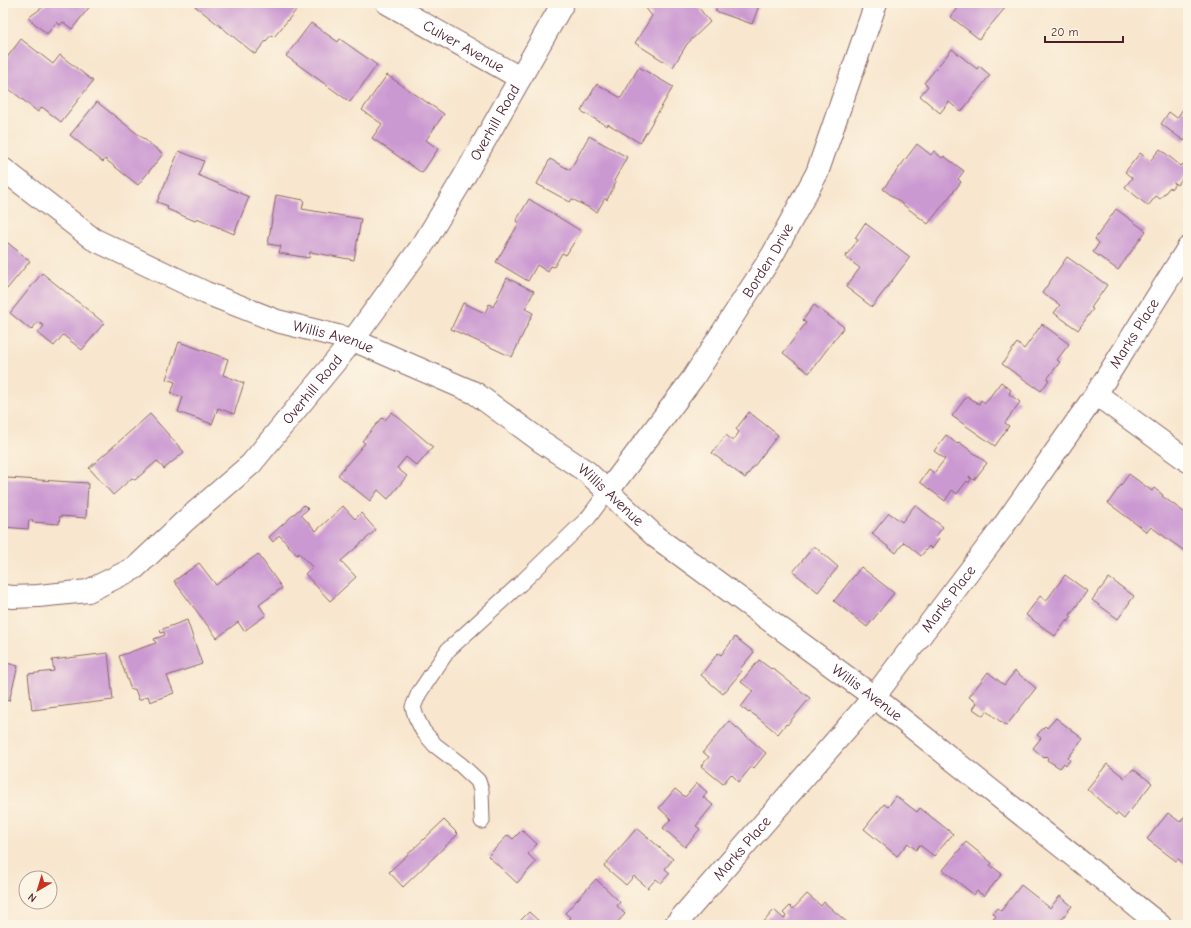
<svg xmlns="http://www.w3.org/2000/svg" width="1191" height="928" font-family="'Comic Neue',sans-serif">
	<rect width="100%" height="100%" fill="#fcf5e5"/>
	<filter id="ink" filterUnits="userSpaceOnUse"><feTurbulence type="fractalNoise" baseFrequency=".025" numOctaves="2"/><feDisplacementMap in="SourceGraphic" scale="8" xChannelSelector="R" yChannelSelector="G"/><feConvolveMatrix kernelMatrix="1 2 1 2 8 2 1 2 1" color-interpolation-filters="sRGB"/></filter>
	<filter id="wash" filterUnits="userSpaceOnUse"><feTurbulence type="fractalNoise" baseFrequency=".012" numOctaves="4" result="noise"/><feDisplacementMap in="SourceGraphic" scale="16" xChannelSelector="R" yChannelSelector="G"/><feGaussianBlur stdDeviation="0.9" result="paint"/><feColorMatrix in="noise" values="0 0 0 0 0 0 0 0 0 0 0 0 0 0 0 0 0 1.4 0 .05"/><feComposite in="paint" operator="in"/></filter>
	<g filter="url(#wash)">
		<rect width="100%" height="100%" fill="#f8e6ce"/>
		<g id="blocks">
			<g fill="#cb99d2">
				<path d="M47,3H89L91,5L72,29L63,22L60,25L57,22L47,34L28,18L43,7Z"/>
				<path d="M197,3H302L274,37L271,35L255,54L195,6Z"/>
				<path d="M642,3H695L710,22L687,44L673,67L635,43L652,16Z"/>
				<path d="M718,3H760L752,24L715,11Z"/>
				<path d="M962,3H999L1005,8L979,39L951,17Z"/>
				<path d="M311,23L338,42L340,39L377,65L350,102L286,56Z"/>
				<path d="M21,39L53,64L60,55L93,81L61,122L42,107L38,112L3,84L7,80L3,77V63Z"/>
				<path d="M952,49L977,69L979,66L990,75L961,112L949,102L940,113L920,96L928,86L924,83Z"/>
				<path d="M639,67L673,87L640,143L608,124L607,126L581,111L597,84L621,98Z"/>
				<path d="M387,75L444,114L426,140L438,149L422,173L372,138L382,124L362,110Z"/>
				<path d="M97,102L163,154L138,185L105,159L103,162L70,135Z"/>
				<path d="M1183,109L1188,113V135L1184,141L1161,124L1169,112L1177,118Z"/>
				<path d="M589,136L627,157L614,181L616,182L607,200L605,198L597,212L572,199L570,202L537,184L550,159L570,170Z"/>
				<path d="M917,144L931,155L934,151L942,158L944,156L964,171L958,179L961,182L928,224L883,189Z"/>
				<path d="M1160,149L1181,166L1183,164L1188,168V172L1177,185L1174,182L1175,184L1171,189L1170,187L1160,199L1156,196L1148,206L1125,187L1132,178L1125,172L1140,153L1150,161Z"/>
				<path d="M179,151L204,161L198,175L249,197L234,234L197,218L195,221L167,209L168,206L157,202Z"/>
				<path d="M276,195L304,200L302,209L361,219L354,260L310,252L309,258L279,253L281,246L268,244Z"/>
				<path d="M529,199L581,231L566,255L562,253L554,267L551,266L548,272L537,265L528,281L496,262L519,223L516,221Z"/>
				<path d="M1116,209L1146,231L1118,270L1093,252L1099,243L1095,239Z"/>
				<path d="M865,223L910,257L872,307L846,287L860,268L845,257L858,240L855,238Z"/>
				<path d="M3,239L30,261L7,289L3,286Z"/>
				<path d="M1067,257L1107,285L1091,308L1093,309L1078,330L1054,313L1060,305L1042,293Z"/>
				<path d="M42,273L104,323L82,350L63,335L54,346L38,333L44,326L38,322L31,330L10,313Z"/>
				<path d="M507,278L534,291L525,309L533,313L512,357L451,329L463,303L485,313L489,304L493,307Z"/>
				<path d="M814,305L844,327L809,373L783,353L806,323L803,320Z"/>
				<path d="M1042,324L1069,344L1057,360L1060,362L1047,379L1049,380L1041,391L1002,364L1017,343L1024,349Z"/>
				<path d="M179,342L228,359L223,375L244,383L234,414L218,408L212,424L178,412L183,397L171,394L175,382L166,379Z"/>
				<path d="M1001,382L1011,390L1009,394L1020,402L1005,423L1009,426L995,446L952,416L967,396L979,404L981,400L985,403Z"/>
				<path d="M392,412L433,447L417,466L406,457L397,468L407,476L388,499L378,490L370,501L338,475L365,443L362,441L382,418L385,420Z"/>
				<path d="M749,412L778,435L745,478L712,453L726,435L733,441L739,432L736,429Z"/>
				<path d="M150,414L184,452L164,469L157,461L135,480L132,478L113,495L89,468Z"/>
				<path d="M946,435L957,444L959,442L987,463L974,480L969,476V477L971,479L969,483L967,481L957,494L952,490L945,501L920,482L929,469L934,473L945,459L934,451Z"/>
				<path d="M1129,474L1152,491L1154,488L1163,495L1162,496L1188,515V543L1183,550L1151,527L1147,532L1108,503Z"/>
				<path d="M7,478L88,483L86,518L60,516L59,524L32,522L33,520H29L28,529L3,527Z"/>
				<path d="M304,505L308,509L301,515L316,531L343,506L355,519L361,513L376,530L341,561L356,577L330,601L305,574L312,567L299,553L297,555L279,535L273,542L269,537Z"/>
				<path d="M915,505L943,527L936,536L939,539L932,549L929,546L921,556L904,542L896,553L872,534L889,513L902,522Z"/>
				<path d="M814,546L838,567L818,592L793,572Z"/>
				<path d="M258,554L282,588L259,605L266,615L244,631L238,622L217,638L174,581L199,563L216,585Z"/>
				<path d="M861,567L894,593L867,627L834,601Z"/>
				<path d="M1065,575L1087,591L1070,615L1072,617L1068,622L1067,620L1055,636L1026,615L1040,596L1046,601Z"/>
				<path d="M1109,578L1134,596L1118,619L1092,600Z"/>
				<path d="M187,620L202,664L167,676L174,693L150,702L148,696L139,700L135,689L131,690L119,656L156,643L154,639L165,635L164,632L161,633L160,630Z"/>
				<path d="M735,637L754,652L740,669L742,671L723,694L701,675L718,653L721,655Z"/>
				<path d="M108,653L113,700L32,710L28,674L54,671L52,660Z"/>
				<path d="M759,660L771,669L772,668L810,698L787,725L786,724L778,734L756,716L750,712L749,713L741,707L753,691L741,682Z"/>
				<path d="M3,662L18,666L9,701L3,699Z"/>
				<path d="M1015,671L1036,688L1006,726L987,711L983,716L973,709L977,703L969,697L988,672L1004,685Z"/>
				<path d="M1056,718L1083,739L1068,758L1070,760L1066,765L1064,763L1060,768L1047,760L1048,758L1046,756L1044,758L1033,748L1041,738L1037,735L1045,726L1047,728Z"/>
				<path d="M729,721L766,753L754,768L752,766L739,782L731,774L723,784L701,766L709,757L703,752Z"/>
				<path d="M1107,764L1125,778L1133,769L1152,783L1124,819L1117,813L1116,815L1087,789Z"/>
				<path d="M697,783L707,792L703,797L713,805L696,826L700,829L685,847L663,828L671,819L659,808L675,789L685,797Z"/>
				<path d="M896,796L917,812L920,808L953,834L934,856L921,846L919,845L916,850L908,843L897,856L864,829L884,804L888,807Z"/>
				<path d="M1188,812V867L1178,859L1176,861L1147,839L1168,813L1180,822Z"/>
				<path d="M444,820L458,834L403,887L389,872Z"/>
				<path d="M637,828L673,859L665,869L670,873L661,883L656,879L648,888L634,876L626,885L604,866Z"/>
				<path d="M522,830L537,844L528,854L536,862L517,883L488,856L508,835L513,839Z"/>
				<path d="M966,842L992,863L990,865L1002,874L984,896L977,891L974,895L943,870Z"/>
				<path d="M596,879L620,902L617,906L625,914L615,925H564L571,918L565,913Z"/>
				<path d="M1021,885L1050,908L1060,896L1072,906L1057,925H989L996,916L993,913L997,908L1001,911Z"/>
				<path d="M807,894L821,906L824,902L850,925H761L774,910L784,919L786,916L783,913L790,906L793,909Z"/>
				<path d="M529,912L543,925H516Z"/>
			</g>
		</g>
	</g>
	<g filter="url(#ink)">
		<use href="#blocks" fill-opacity="0" stroke="#876564" stroke-width="1"/>
		<g fill="none" stroke-linecap="round" stroke-linejoin="round">
			<defs>
				<path id="lane" d="M482,821L481,790L478,781L461,765L435,745L423,731L416,717L413,707L419,693L448,650L520,584L588,518L608,491"/>
				<g id="street">
					<path id="s1" d="M387,3L520,78"/>
					<path id="s2" d="M3,169L93,239L206,293L277,321L353,340L475,393L542,442L587,472L656,537L874,697L1160,925"/>
					<path d="M1096,394L1188,461"/>
					<path id="s3" d="M608,491L693,378L773,254L817,173L876,3"/>
					<path id="s4" d="M3,596L13,597L38,596L88,591L135,568L185,521L251,464L353,340L424,243L465,175L563,3"/>
					<path id="s5" d="M675,925L874,697L1002,528L1096,394L1188,248"/>
				</g>
			</defs>
			<use href="#lane" stroke="#876564" stroke-width="17"/>
			<use href="#street" stroke="#876564" stroke-width="24"/>
			<use href="#lane" stroke="#fff" stroke-width="15"/>
			<use href="#street" stroke="#fff" stroke-width="22"/>
		</g>
	</g>
	<g text-anchor="middle" dominant-baseline="central" stroke-width="3.5" stroke-linejoin="round" paint-order="stroke">
		<g font-size="15" fill="#4a1f2b" stroke="#fcf5e5">
			<text stroke="none"><textPath href="#s1" startOffset="88">Culver Avenue</textPath></text>
			<text stroke="none"><textPath href="#s4" startOffset="714">Overhill Road</textPath></text>
			<text stroke="none"><textPath href="#s3" startOffset="281">Borden Drive</textPath></text>
			<text stroke="none"><textPath href="#s5" startOffset="750">Marks Place</textPath></text>
			<text stroke="none"><textPath href="#s2" startOffset="374">Willis Avenue</textPath></text>
			<text stroke="none"><textPath href="#s4" startOffset="390">Overhill Road</textPath></text>
			<text stroke="none"><textPath href="#s2" startOffset="697">Willis Avenue</textPath></text>
			<text stroke="none"><textPath href="#s5" startOffset="426">Marks Place</textPath></text>
			<text stroke="none"><textPath href="#s2" startOffset="1021">Willis Avenue</textPath></text>
			<text stroke="none"><textPath href="#s5" startOffset="102">Marks Place</textPath></text>
		</g>
	</g>
	<rect width="1191" height="928" fill="none" stroke="#fcf5e5" stroke-width="16"/>
	<g transform="translate(38 890) rotate(218)"><circle r="19" fill="#fcf5e5" stroke="#b59f9b"/>
	<path d="M0-3L7 15L0 10L-7 15Z" fill="#c8321e"/>
	<text y="-6" font-size="11" font-weight="bold" text-anchor="middle" fill="#4a1f2b">N</text>
	</g>
	<path d="M1045 36v6h78v-6" fill="none" stroke="#4a1f2b" stroke-width="2"/>
	<text x="1051" y="36" font-size="12" fill="#4a1f2b" stroke="#fcf5e5" stroke-width="3" paint-order="stroke">20 m</text>
</svg>
